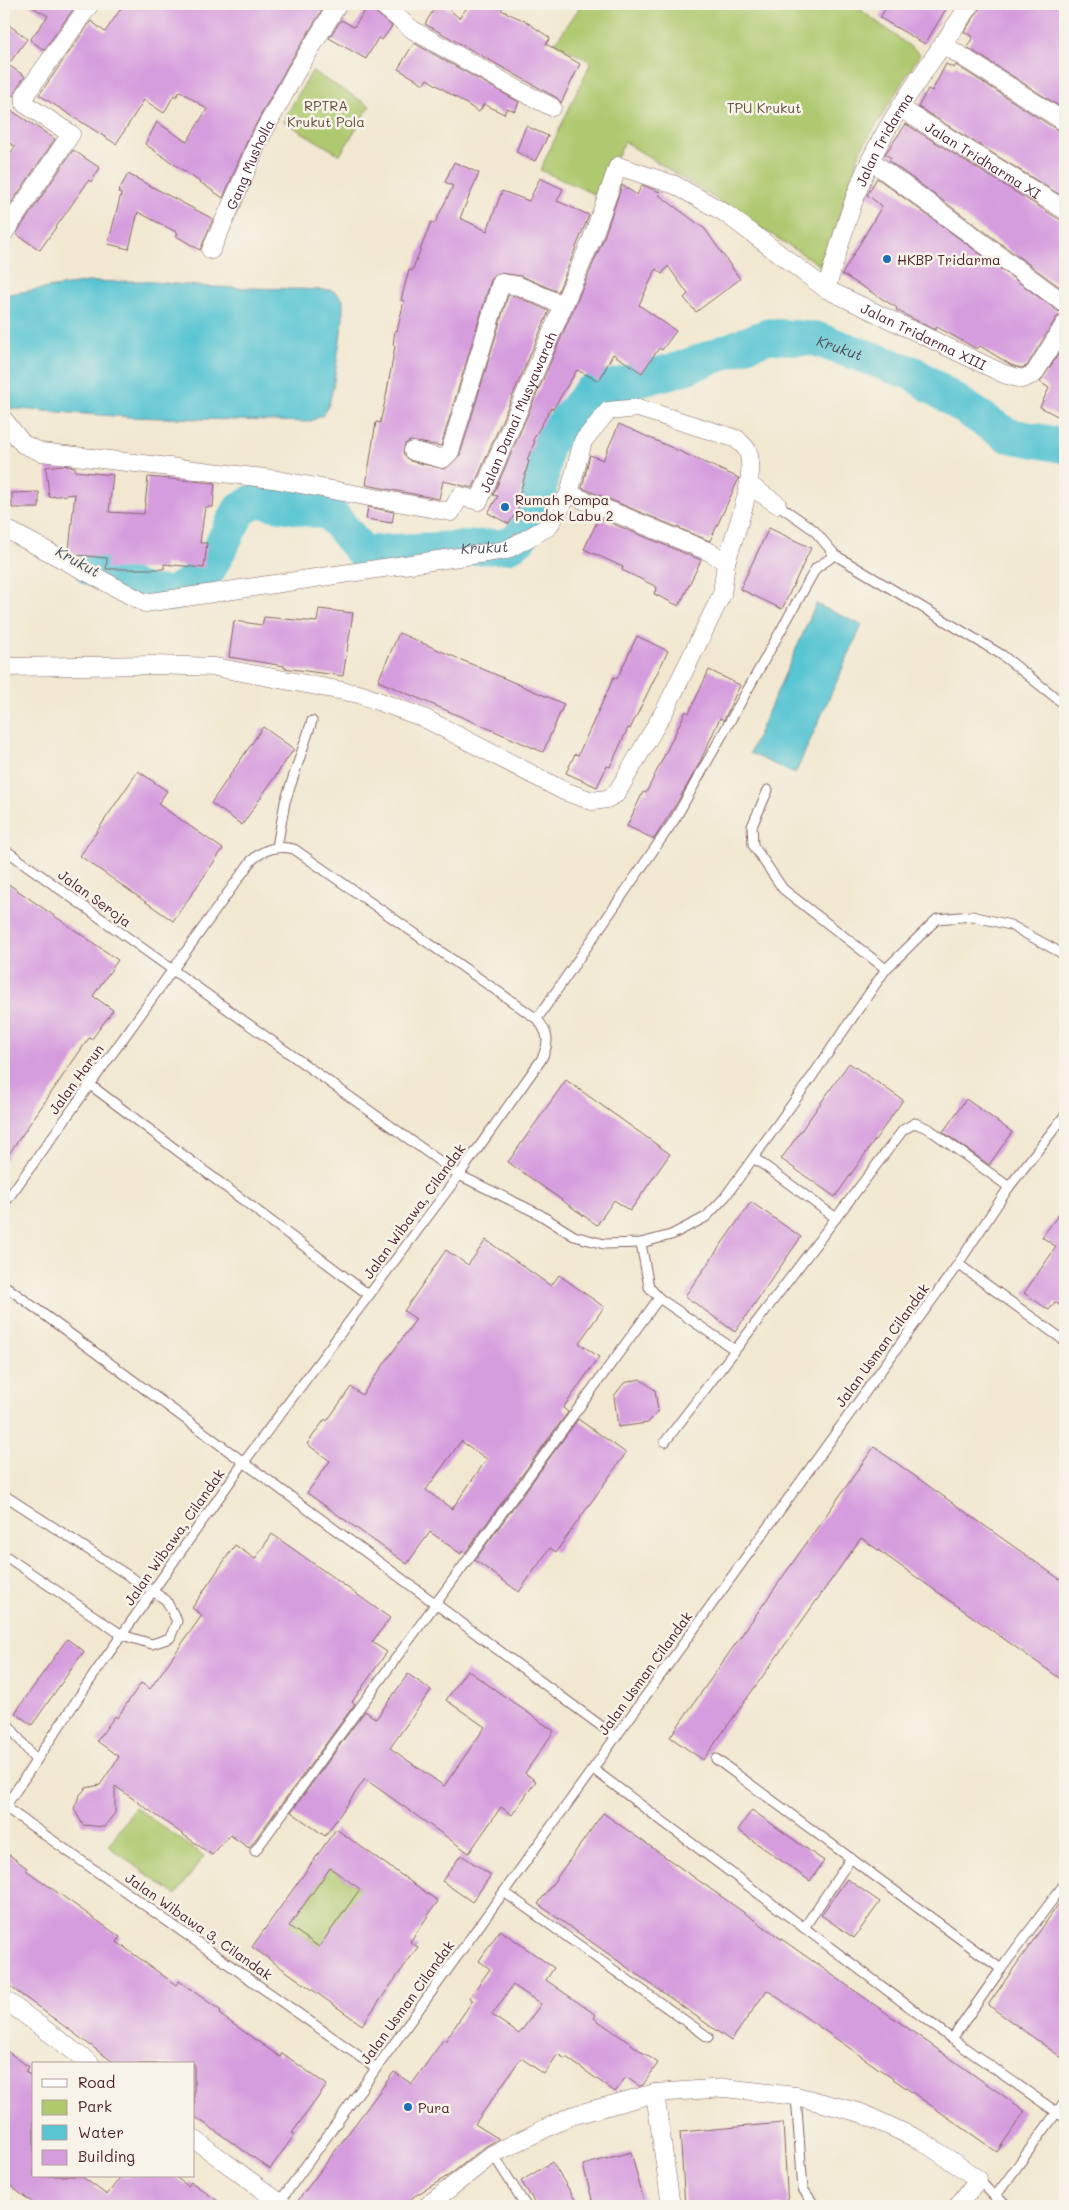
<svg xmlns="http://www.w3.org/2000/svg" width="1069" height="2210" font-family="Mali,sans-serif">
	<rect width="100%" height="100%" fill="#f7f3e8"/>
	<filter id="ink" filterUnits="userSpaceOnUse"><feTurbulence type="fractalNoise" baseFrequency=".02" numOctaves="2"/><feDisplacementMap in="SourceGraphic" scale="10" xChannelSelector="R" yChannelSelector="G"/><feConvolveMatrix kernelMatrix="1 2 1 2 8 2 1 2 1" color-interpolation-filters="sRGB"/></filter>
	<filter id="wash" filterUnits="userSpaceOnUse"><feTurbulence type="fractalNoise" baseFrequency=".0096" numOctaves="4" result="noise"/><feDisplacementMap in="SourceGraphic" scale="20" xChannelSelector="R" yChannelSelector="G"/><feGaussianBlur stdDeviation="1.12" result="paint"/><feColorMatrix in="noise" values="0 0 0 0 0 0 0 0 0 0 0 0 0 0 0 0 0 1.4 0 .05"/><feComposite in="paint" operator="in"/></filter>
	<g filter="url(#wash)">
		<rect width="100%" height="100%" fill="#f2e8d1"/>
		<g fill="#afc96f" stroke="#7c744d">
			<path d="M582,4H853L920,54L860,151L823,267L625,142L596,195L540,170L591,62L555,43Z"/>
			<path d="M312,71L370,106L340,155L283,121Z"/>
			<path d="M135,1807L204,1856L176,1895L108,1846Z"/>
			<path d="M330,1868L388,1909L347,1967L289,1926Z"/>
		</g>
		<g fill="#59c5d3" stroke="#52727f">
			<path d="M142,281L211,287L331,290L338,294L343,300V319L333,387L329,404L323,415L309,422L128,417L4,408V299L8,294L88,282Z"/>
			<path d="M816,604L862,625L795,774L750,753Z"/>
		</g>
		<g fill="none" stroke-linecap="round" stroke-linejoin="round">
			<path stroke="#59c5d3" stroke-width="35" id="s1" d="M92,569L146,592L173,594L208,571L239,511L256,500L330,513L363,553L508,546L520,538L537,507L546,445L589,393L680,369L768,336L816,339L912,373L1007,435L1065,446"/>
		</g>
		<g id="blocks">
			<g fill="#d69dde" fill-rule="evenodd">
				<path d="M27,4H77L44,50L30,40L48,16Z"/>
				<path d="M124,4H326L287,67L248,139L223,198L145,144L157,122L187,142L207,109L180,91L176,97L174,95L164,113L144,100L116,144L39,95L91,21L105,32Z"/>
				<path d="M437,4H443L459,18L470,4H505L501,10L525,21L550,38L546,44L580,64L561,103L557,98L425,24Z"/>
				<path d="M888,4H949L925,44L880,18Z"/>
				<path d="M980,4H1065V110L967,47L973,37L964,32L979,10Z"/>
				<path d="M368,6L392,26L382,40L378,38L366,59L329,38L341,20L354,27Z"/>
				<path d="M4,21L27,39L8,65L25,76L16,89L14,96L4,89Z"/>
				<path d="M414,43L519,102L515,111L507,108L504,114L484,104L479,112L427,79L424,84L398,69Z"/>
				<path d="M946,64L954,68L956,65L1059,131L1065,133V198L918,107L928,89L932,91Z"/>
				<path d="M12,111L55,139L4,214V161L15,147L4,139V122Z"/>
				<path d="M906,124L1059,219L1065,221V291L889,161L891,158L885,154Z"/>
				<path d="M526,126L548,136L535,161L516,152Z"/>
				<path d="M73,150L100,168L91,182L89,180L40,250L16,234Z"/>
				<path d="M454,162L479,173L460,218L487,231L502,191L529,201L540,178L563,189L557,201L589,215L558,292L521,276L498,273L491,280L441,446L410,441L405,444L403,453L410,461L445,469L460,455L508,295L516,296L549,311L473,488L443,481L439,499L366,485L376,422L380,423L386,397L395,346L393,345L395,330L397,331L404,301L401,300L409,270L412,271L431,222L435,223L453,186L445,182Z"/>
				<path d="M128,174L213,219L200,250L176,236L178,233L138,212L129,249L108,244L121,194L118,192Z"/>
				<path d="M877,178L1062,314L1056,318L1027,366L1021,368L1011,365L980,346L977,349L937,327L935,330L896,310L897,308L842,274L882,206L867,195Z"/>
				<path d="M622,185L637,195L642,185L660,192L659,195L705,229L740,279L696,312L684,298L688,294L668,266L662,274L656,269L639,305L676,331L662,350L659,348L642,373L613,354L599,381L577,370L553,409L551,408L533,440L535,441L527,460L529,461L518,500L522,502L509,524L488,513L498,496L493,495L602,243Z"/>
				<path d="M1065,344V420L1040,407L1049,388L1040,382Z"/>
				<path d="M619,424L739,478L710,541L582,488L590,455L603,460Z"/>
				<path d="M62,465L75,467V471L113,475L109,512L144,514L148,477L215,483L213,507H205L200,543H207L204,568L164,564V569H106L107,558L77,555L69,550L75,494L49,497L46,467Z"/>
				<path d="M39,492V508H12V493Z"/>
				<path d="M368,507L394,512L392,523L366,519Z"/>
				<path d="M599,518L701,560L679,606L654,594L657,587L622,570L623,567L584,549Z"/>
				<path d="M769,528L811,548L782,609L740,589Z"/>
				<path d="M319,609L353,613L343,676L284,668V666L229,657L234,621L262,625L264,617L317,622Z"/>
				<path d="M399,633L564,704L543,752L378,681Z"/>
				<path d="M637,636L668,651L630,729L628,728L610,767L607,766L597,787L566,773L575,754L578,755L614,677L617,679Z"/>
				<path d="M709,670L740,685L724,720L720,718L698,766L678,801L654,839L627,826L643,792L646,793L686,711L689,713Z"/>
				<path d="M263,727L294,749L242,825L211,803Z"/>
				<path d="M138,771L167,791L158,804L223,849L173,921L80,856Z"/>
				<path d="M4,881L118,960L93,996L113,1010L92,1039L89,1038L4,1161Z"/>
				<path d="M849,1063L903,1100L835,1197L781,1159Z"/>
				<path d="M566,1080L670,1154L630,1211L614,1200L597,1225L508,1162Z"/>
				<path d="M966,1099L1012,1132L989,1165L943,1132Z"/>
				<path d="M751,1202L801,1237L735,1332L685,1296Z"/>
				<path d="M1065,1206V1309L1055,1302L1049,1310L1024,1293L1056,1247L1042,1237Z"/>
				<path d="M486,1240L551,1286L559,1275L604,1307L579,1343L599,1357L563,1408L568,1412L465,1553L462,1551L461,1554L430,1532L407,1564L307,1493L330,1461L307,1444L325,1419L327,1421L351,1387L362,1395L416,1319L404,1311L446,1250L468,1265ZM461,1441L487,1459L452,1509L426,1490Z"/>
				<path d="M640,1379L655,1390L658,1411L648,1423L618,1427L614,1396L624,1383Z"/>
				<path d="M578,1419L626,1453L556,1552L550,1548L519,1592L475,1560Z"/>
				<path d="M874,1447L1065,1583V1682L861,1538L703,1760L670,1737Z"/>
				<path d="M272,1534L390,1618L372,1642L387,1652L352,1702L355,1704L249,1848L230,1835L212,1855L115,1786V1813L104,1827L83,1825L74,1809L79,1796L86,1788L100,1785L119,1757L97,1741L115,1716L117,1718L141,1683L150,1689L202,1615L192,1608L235,1545L255,1559Z"/>
				<path d="M67,1639L84,1651L32,1725L15,1713Z"/>
				<path d="M467,1670L554,1731L525,1773L536,1781L512,1815L501,1807L469,1853L365,1779L325,1836L291,1812L365,1711L376,1719L408,1674L431,1690L390,1748L444,1786L485,1727L446,1700Z"/>
				<path d="M752,1810L824,1861L810,1881L738,1830Z"/>
				<path d="M603,1813L1025,2111L997,2152L767,1990L731,2041L538,1904Z"/>
				<path d="M336,1829L438,1901L410,1942L418,1947L362,2025L252,1947ZM330,1868L360,1889L319,1947L289,1926Z"/>
				<path d="M4,1851L27,1868L26,1870L120,1937L117,1942L176,1985L179,1981L221,2011L219,2014L280,2057L282,2053L327,2085L292,2133L295,2134L270,2169L194,2116V2064H116L4,1982Z"/>
				<path d="M461,1855L491,1875L472,1902L442,1881Z"/>
				<path d="M847,1879L880,1902L854,1938L821,1915Z"/>
				<path d="M1065,1895V2060L988,2005Z"/>
				<path d="M500,1930L554,1968L546,1980L596,2015L594,2018L658,2063L643,2085L639,2086L626,2077L615,2092L566,2057L565,2059L558,2054L544,2074L521,2058L475,2124L499,2139L486,2146L451,2174L413,2197L406,2206H294L394,2072L412,2084L443,2040L445,2041L473,2000L469,1998L490,1969L479,1961ZM513,1985L541,2004L519,2034L492,2015Z"/>
				<path d="M4,2049L29,2067L25,2072L34,2077V2176H81L107,2195L121,2176H174L188,2186L191,2182L225,2206H37L4,2181Z"/>
				<path d="M783,2123L788,2206H685L680,2132Z"/>
				<path d="M631,2152L645,2206H596L595,2202L593,2203L583,2165Z"/>
				<path d="M552,2162L579,2206H537L521,2181Z"/>
			</g>
		</g>
	</g>
	<g filter="url(#ink)">
		<use href="#blocks" fill-opacity="0" stroke="#856565" stroke-width="1"/>
		<g fill="none" stroke-linecap="round" stroke-linejoin="round">
			<defs>
				<g id="lane">
					<path d="M777,504L814,530L835,555"/>
					<path d="M768,790L752,826L753,845L783,889L886,969"/>
					<path d="M277,847L285,802L312,721"/>
					<path d="M4,849L459,1175L539,1214L574,1236L604,1244L641,1243L671,1235L706,1217L725,1197L811,1078L886,969L937,919L972,916L1010,925L1065,955"/>
					<path d="M537,1019L675,819L816,568L835,555L1002,655L1065,705"/>
					<path d="M89,1084L369,1295"/>
					<path d="M754,1158L836,1218"/>
					<path d="M4,1204L251,861C263,849 278,845 294,849L537,1019C549,1033 550,1043 541,1060L459,1175L244,1462L97,1670L5,1807L376,2068"/>
					<path d="M641,1243L649,1287L659,1298L735,1350"/>
					<path d="M958,1264L1065,1341"/>
					<path d="M4,1285L616,1737"/>
					<path d="M665,1442L903,1130L915,1123L929,1129L1009,1187"/>
					<path d="M4,1495L166,1600L177,1621L170,1638L152,1644L122,1635L4,1555"/>
					<path d="M4,1719L36,1761"/>
					<path d="M716,1759L1001,1969"/>
					<path d="M593,1769L952,2039L1065,2118"/>
					<path d="M255,1851L659,1298"/>
					<path d="M504,1892L708,2037"/>
					<path d="M804,1928L851,1858"/>
					<path d="M952,2039L1001,1969L1065,1883"/>
					<path d="M796,2096L803,2189L815,2206"/>
					<path d="M493,2154L526,2206"/>
					<path d="M978,2179L995,2197L1009,2206"/>
					<path d="M995,2197L1065,2101"/>
					<path d="M4,2201L11,2206"/>
					<path d="M278,2204L958,1264L1009,1187L1065,1115"/>
				</g>
				<g id="street">
					<path d="M381,4L413,30L522,92L552,107"/>
					<path d="M944,45L1065,122"/>
					<path id="s2" d="M900,108L1065,210"/>
					<path d="M870,160L1065,304"/>
					<path d="M4,233L71,134L25,104V95L90,4"/>
					<path id="s3" d="M211,250L242,181L257,144L296,72L338,4"/>
					<path id="s4" d="M826,289C840,246 851,200 871,159C898,104 937,55 970,4"/>
					<path id="s5" d="M4,420L23,444L41,452L273,479L451,512L460,496L479,501L592,239L618,166L675,185L725,213L826,289L1004,374L1022,379L1034,374L1065,324"/>
					<path d="M413,451L443,459L450,452L501,283L519,286L562,305"/>
					<path d="M749,485L777,504"/>
					<path d="M4,528L145,603L506,550L548,527L569,494L583,441L608,411L638,408L737,439C740,443 745,446 747,450C759,474 734,536 726,562"/>
					<path d="M4,667L156,665L215,667L359,694L424,718L564,791L592,801L607,799L616,794L665,710L722,594L726,562L710,552L569,494"/>
					<path d="M4,1806L5,1807"/>
					<path d="M4,1999L91,2064"/>
					<path d="M655,2093L671,2206"/>
					<path d="M194,2139L284,2206"/>
					<path d="M427,2206L493,2154L571,2116L655,2093L725,2088L796,2096L861,2113L922,2141L978,2179L958,2206"/>
				</g>
			</defs>
			<use href="#lane" stroke="#856565" stroke-width="11"/>
			<use href="#street" stroke="#856565" stroke-width="19"/>
			<use href="#lane" stroke="#fff" stroke-width="9"/>
			<use href="#street" stroke="#fff" stroke-width="18"/>
		</g>
	</g>
	<g fill="#1f6fb2" stroke="#f7f3e8" stroke-width="2">
		<circle cx="887" cy="259" r="5"/>
		<circle cx="505" cy="507" r="5"/>
		<circle cx="408" cy="2107" r="5"/>
	</g>
	<g text-anchor="middle" dominant-baseline="central" stroke-width="5" stroke-linejoin="round" paint-order="stroke">
		<g font-size="14" fill="#68523f" stroke="#f7f3e8">
			<text x="326" y="105">RPTRA<tspan x="326" dy="16">Krukut Pola</tspan></text>
			<text x="764" y="107">TPU Krukut</text>
		</g>
		<g font-size="14" fill="#4a1f2b" stroke="#f7f3e8">
			<text stroke="none"><textPath href="#s4" startOffset="161">Jalan Tridarma</textPath></text>
			<text stroke="none"><textPath href="#s2" startOffset="98">Jalan Tridharma XI</textPath></text>
			<text stroke="none"><textPath href="#s3" startOffset="94">Gang Musholla</textPath></text>
			<text stroke="none"><textPath href="#s5" startOffset="1218">Jalan Tridarma XIII</textPath></text>
			<text stroke="none"><textPath href="#s5" startOffset="600">Jalan Damai Musyawarah</textPath></text>
			<text transform="translate(95 898) rotate(36)">Jalan Seroja</text>
			<text transform="translate(76 1079) rotate(-54)">Jalan Harun</text>
			<text transform="translate(414 1211) rotate(-54)">Jalan Wibawa, Cilandak</text>
			<text transform="translate(882 1345) rotate(-54)">Jalan Usman Cilandak</text>
			<text transform="translate(174 1537) rotate(-55)">Jalan Wibawa, Cilandak</text>
			<text transform="translate(645 1673) rotate(-54)">Jalan Usman Cilandak</text>
			<text transform="translate(199 1926) rotate(35)">Jalan Wibawa 3, Cilandak</text>
			<text transform="translate(407 2002) rotate(-54)">Jalan Usman Cilandak</text>
		</g>
		<g font-size="14" fill="#4a1f2b" stroke="#f7f3e8" text-anchor="start">
			<text x="897" y="259">HKBP Tridarma</text>
			<text x="515" y="499">Rumah Pompa<tspan x="515" dy="16">Pondok Labu 2</tspan></text>
			<text x="418" y="2107">Pura</text>
		</g>
		<g font-size="15" font-style="italic" fill="#4e515d" stroke="#f7f3e8">
			<text stroke="none"><textPath href="#s1" startOffset="929">Krukut</textPath></text>
			<text stroke="none"><textPath href="#s1" startOffset="464">Krukut</textPath></text>
			<text transform="translate(78 561) rotate(29)">Krukut</text>
		</g>
	</g>
	<rect width="1069" height="2210" fill="none" stroke="#f7f3e8" stroke-width="20"/>
	<rect x="32" y="2062" width="162" height="115" fill="#f7f3e8" stroke="#b29e9c"/>
	<rect x="42" y="2079" width="25" height="8" fill="#ffffff" stroke="#b29e9c"/>
	<text x="78" y="2088" font-size="15" fill="#4a1f2b">Road</text>
	<rect x="42" y="2100" width="25" height="15" fill="#afc96f" stroke="#b29e9c"/>
	<text x="78" y="2112" font-size="15" fill="#4a1f2b">Park</text>
	<rect x="42" y="2125" width="25" height="15" fill="#59c5d3" stroke="#b29e9c"/>
	<text x="78" y="2138" font-size="15" fill="#4a1f2b">Water</text>
	<rect x="42" y="2150" width="25" height="15" fill="#d69dde" stroke="#b29e9c"/>
	<text x="78" y="2162" font-size="15" fill="#4a1f2b">Building</text>
</svg>
